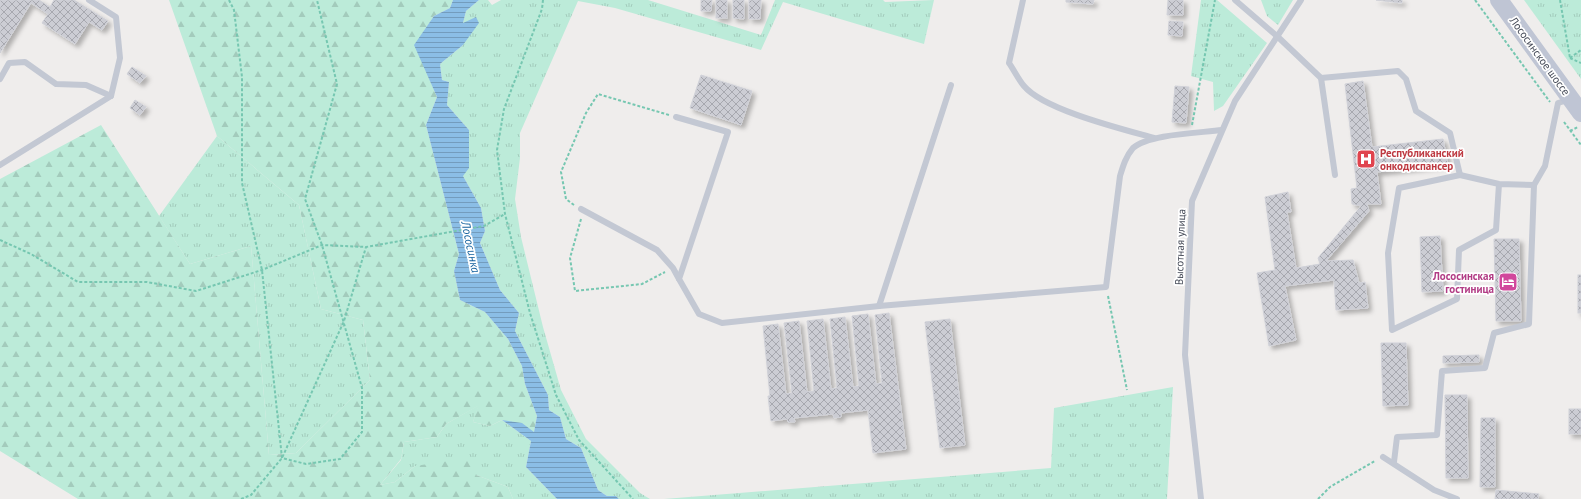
<svg xmlns="http://www.w3.org/2000/svg" width="1581" height="499" font-family="'PT Sans',sans-serif">
	<defs>
		<pattern id="grass-tufts" width="24" height="20" patternUnits="userSpaceOnUse"><rect width="24" height="20" fill="#bcebd9"/><path d="M3 7l-1-3M5 7V3M7 7l1-3M15 17l-1-3M17 17v-4M19 17l1-3" fill="none" stroke="#a3cbbc"/></pattern>
		<pattern id="forest-firs" width="22" height="20" patternUnits="userSpaceOnUse"><rect width="22" height="20" fill="#bcebd9"/><path d="M5 1l3.5 6h-7zM16 11l3.5 6h-7z" fill="#a3cbbc"/></pattern>
		<pattern id="water-rules" width="6" height="5" patternUnits="userSpaceOnUse"><rect width="6" height="5" fill="#8bbee6"/><path d="M0 2.5h6" fill="none" stroke="#739cbd"/></pattern>
		<pattern id="building-cross-hatch" width="8" height="8" patternUnits="userSpaceOnUse"><rect width="8" height="8" fill="#cccdd4"/><path d="M0 0l8 8M0 8l8-8" fill="none" stroke="#a7a8af"/></pattern>
		<filter id="shadow"><feDropShadow dx="3.5" dy="3.5" stdDeviation="2" flood-color="#0004"/></filter>
	</defs>
	<rect width="100%" height="100%" fill="#efedec"/>
	<g fill="url(#grass-tufts)">
		<path d="M479,0H488L492,5L501,0H648L761,35L775,0H883L885,2L934,0L924,44L783,2L761,50L615,8L578,1L520,133V158L515,199L521,237L543,327L561,390L586,439L640,493L650,499H619L616,496H607L598,490L581,448L566,439L560,417L549,410L548,395L515,331L519,313L500,290L480,243L485,231L481,208L463,176L469,130L447,105L449,82L442,80L440,64L463,45V23L466,11Z"/>
		<path d="M1201,0H1217L1267,43L1223,106L1214,111L1213,82L1191,76Z"/>
		<path d="M1261,0H1293L1278,25L1267,16Z"/>
		<path d="M1524,0H1581V79Z"/>
		<path d="M217,136L299,205L321,309L363,320L370,380L296,453L269,455L251,246L190,264L159,216Z"/>
		<path d="M1173,387L1167,499H664L1051,468L1054,408Z"/>
		<path d="M479,405L473,422L490,426L502,420L531,441L526,467L557,499H513L508,487L476,475L415,466L395,482L380,485L401,460L404,442L437,437L446,424Z"/>
	</g>
	<path fill="url(#forest-firs)" d="M169,0H453L450,8L434,16L415,45L437,97L426,125L459,254L454,271L460,300L485,312L508,339L522,366L525,384L537,416L534,432L502,420L490,426L473,422L478,406L446,424L437,437L404,442L401,459L380,485L395,482L415,466L467,458L476,475L508,487L513,499H78L0,451V179L101,125L190,264L251,246L269,455L296,453L370,380L363,320L321,309L299,205L217,136Z"/>
	<path fill="url(#water-rules)" d="M453,0H479L466,11L463,23L476,17L479,23L463,45L440,64L442,80L449,82L447,105L469,130V168L463,176L481,208L485,231L480,243L500,290L519,313L515,331L548,395L549,410L560,417L566,439L581,448L598,490L607,496H616L619,499H557L526,467L531,441L502,420L522,423L534,432L537,416L525,384L522,366L508,339L485,312L460,300L454,271L459,254L426,125L437,97L414,45L434,16L450,8Z"/>
	<g fill="url(#building-cross-hatch)" stroke="#d0d1d8" filter="url(#shadow)">
		<path d="M0,0H39L50,7L54,0H74L108,21L102,30L89,22L75,44L42,23L48,14L31,3L0,53Z"/>
		<path d="M701,0H712L711,11H701Z"/>
		<rect x="716" y="0" width="11" height="18"/>
		<path d="M733,0H744V19L733,18Z"/>
		<path d="M749,0H761L760,19H749Z"/>
		<path d="M1066,0H1094L1093,4L1066,2Z"/>
		<path d="M1168,0H1183V15H1167Z"/>
		<path d="M1376,0H1402V3Z"/>
		<path d="M1169,21L1183,22L1182,36L1168,35Z"/>
		<path d="M132,67L146,76L140,83L127,74Z"/>
		<path d="M701,75L752,91L741,125L690,108Z"/>
		<path d="M1363,81L1372,147L1443,139L1448,164L1377,172L1381,204H1367L1369,211L1326,261L1353,260L1359,283L1365,282L1368,308L1336,310L1334,280L1285,286L1296,340L1269,346L1257,273L1275,270L1265,197L1288,192L1291,212H1287L1296,268L1320,264L1318,258L1361,206L1352,204L1351,189L1357,188L1345,84Z"/>
		<path d="M1175,86L1189,87L1186,123L1172,122Z"/>
		<path d="M135,100L146,107L140,115L130,108Z"/>
		<path d="M1440,236L1443,291L1422,292L1420,237Z"/>
		<path d="M1494,239H1519L1521,321H1496Z"/>
		<rect x="1578" y="275" width="3" height="38"/>
		<path d="M889,313L906,449L873,453L868,410L841,413V417L834,418L833,414L794,418L795,422H788L787,419L771,421L768,396H770L763,326L778,324L786,394L792,393L784,323L799,321L807,392L814,391L807,321L823,319L831,389L837,388L830,319L845,317L853,387L859,386L852,316L868,314L876,384L882,383L875,315Z"/>
		<path d="M950,319L965,445L940,448L925,322Z"/>
		<path d="M1381,343H1406L1408,405L1383,406Z"/>
		<path d="M1479,355V362L1443,363V356Z"/>
		<path d="M1445,395H1467L1468,478H1446Z"/>
		<rect x="1569" y="409" width="12" height="25"/>
		<path d="M1481,418H1495V487H1480Z"/>
		<path d="M1496,490L1539,494L1538,499H1495Z"/>
	</g>
	<g fill="none" stroke-linecap="round" stroke-linejoin="round">
		<g stroke="#76c7b1" stroke-width="2" stroke-dasharray="3 2" stroke-linecap="butt">
			<path d="M229,0L234,10L242,77V183L262,270L282,458L306,464L340,459L362,432V388L322,245L305,199L337,84L317,0"/>
			<path d="M543,0L542,9L504,109L497,150L505,214L530,313L556,395L579,440L633,499"/>
			<path d="M1475,0L1550,102"/>
			<path d="M1560,0L1570,58"/>
			<path d="M1570,58L1581,50"/>
			<path d="M1570,58L1581,63"/>
			<path d="M1564,122L1581,145"/>
			<path d="M1192,125L1215,0"/>
			<path d="M1570,131L1578,127"/>
			<path d="M574,205L566,199L561,172L586,113L598,94L669,115"/>
			<path d="M581,219L570,258L575,291L642,284L665,272"/>
			<path d="M0,240L31,254L78,282H147L196,291L262,270L322,245L366,247L484,226L505,214"/>
			<path d="M1108,296L1127,390"/>
			<path d="M241,499L251,495L282,458L344,321L366,247"/>
			<path d="M1318,499L1330,487L1375,461"/>
		</g>
		<g stroke="#c3c8d3" stroke-width="6">
			<path d="M1023,0L1009,63C1014,70 1018,79 1024,86C1044,110 1122,129 1154,138"/>
			<path d="M1235,0L1278,37L1321,78L1335,175"/>
			<path d="M1321,78L1398,71L1406,79L1416,111L1450,133L1460,175"/>
			<path d="M0,79L9,63L25,62L56,84L86,85L111,96"/>
			<path d="M676,117L728,132L679,279L699,314L722,323L879,306L1106,287L1120,176C1123,166 1126,156 1133,148C1148,134 1200,133 1222,130"/>
			<path d="M0,165L111,96L120,58L116,17L89,0"/>
			<path d="M1499,184L1496,230L1459,250L1457,299L1392,330L1388,253L1399,188L1460,175L1499,184L1534,185"/>
			<path d="M581,209L657,250L673,268L679,279"/>
			<path d="M879,306L951,85"/>
			<path d="M1383,457L1434,490L1457,499"/>
			<path d="M1394,462L1397,437L1437,435L1442,371L1485,368L1494,333L1529,324L1534,185L1545,166L1558,103L1568,100"/>
			<path d="M1201,499L1185,355L1192,201L1235,101L1301,0"/>
		</g>
		<path stroke="#bfc5d4" stroke-width="18" d="M1499,0L1581,113"/>
	</g>
	<defs>
		<symbol id="hospital-square" viewBox="-11 -11 22 22"><rect x="-9" y="-9" width="18" height="18" rx="4" fill="#e0444e" stroke="#fff"/><path d="M-5-5h3v3.5h4V-5h3V5h-3V1.5h-4V5h-3Z" fill="#fff"/></symbol>
		<symbol id="hotel-square" viewBox="-11 -11 22 22"><rect x="-9" y="-9" width="18" height="18" rx="4" fill="#d1479c" stroke="#fff"/><path d="M-6-4.5h1.5V1H6V5H4.5V3h-9V5H-6ZM-4 0a1.8 1.8 0 1 1 3.6 0ZM.5 0V-2.5h3Q6-2.5 6 0Z" fill="#fff"/></symbol>
	</defs>
	<g fill-rule="evenodd">
		<use href="#hospital-square" x="1355" y="148" width="22" height="22"/>
		<use href="#hotel-square" x="1497" y="271" width="22" height="22"/>
	</g>
	<g text-anchor="middle" dominant-baseline="central" stroke-width="3.5" stroke-linejoin="round" paint-order="stroke">
		<g font-size="11" fill="#464b58" stroke="#fff">
			<text transform="translate(1540 56) rotate(54)">Лососинское шоссе</text>
			<text transform="translate(1180 247) rotate(-88)">Высотная улица</text>
		</g>
		<g font-size="11" font-weight="bold" fill="#be3a42" stroke="#fff" text-anchor="start">
			<text x="1380" y="153">Республиканский<tspan x="1380" dy="13">онкодиспансер</tspan></text>
		</g>
		<g font-size="11" font-weight="bold" fill="#b23c85" stroke="#fff" text-anchor="end">
			<text x="1494" y="276">Лососинская<tspan x="1494" dy="13">гостиница</tspan></text>
		</g>
		<g font-size="12" font-style="italic" fill="#14619d" stroke="#fff">
			<text transform="translate(471 247) rotate(78)">Лососинка</text>
		</g>
	</g>
</svg>
